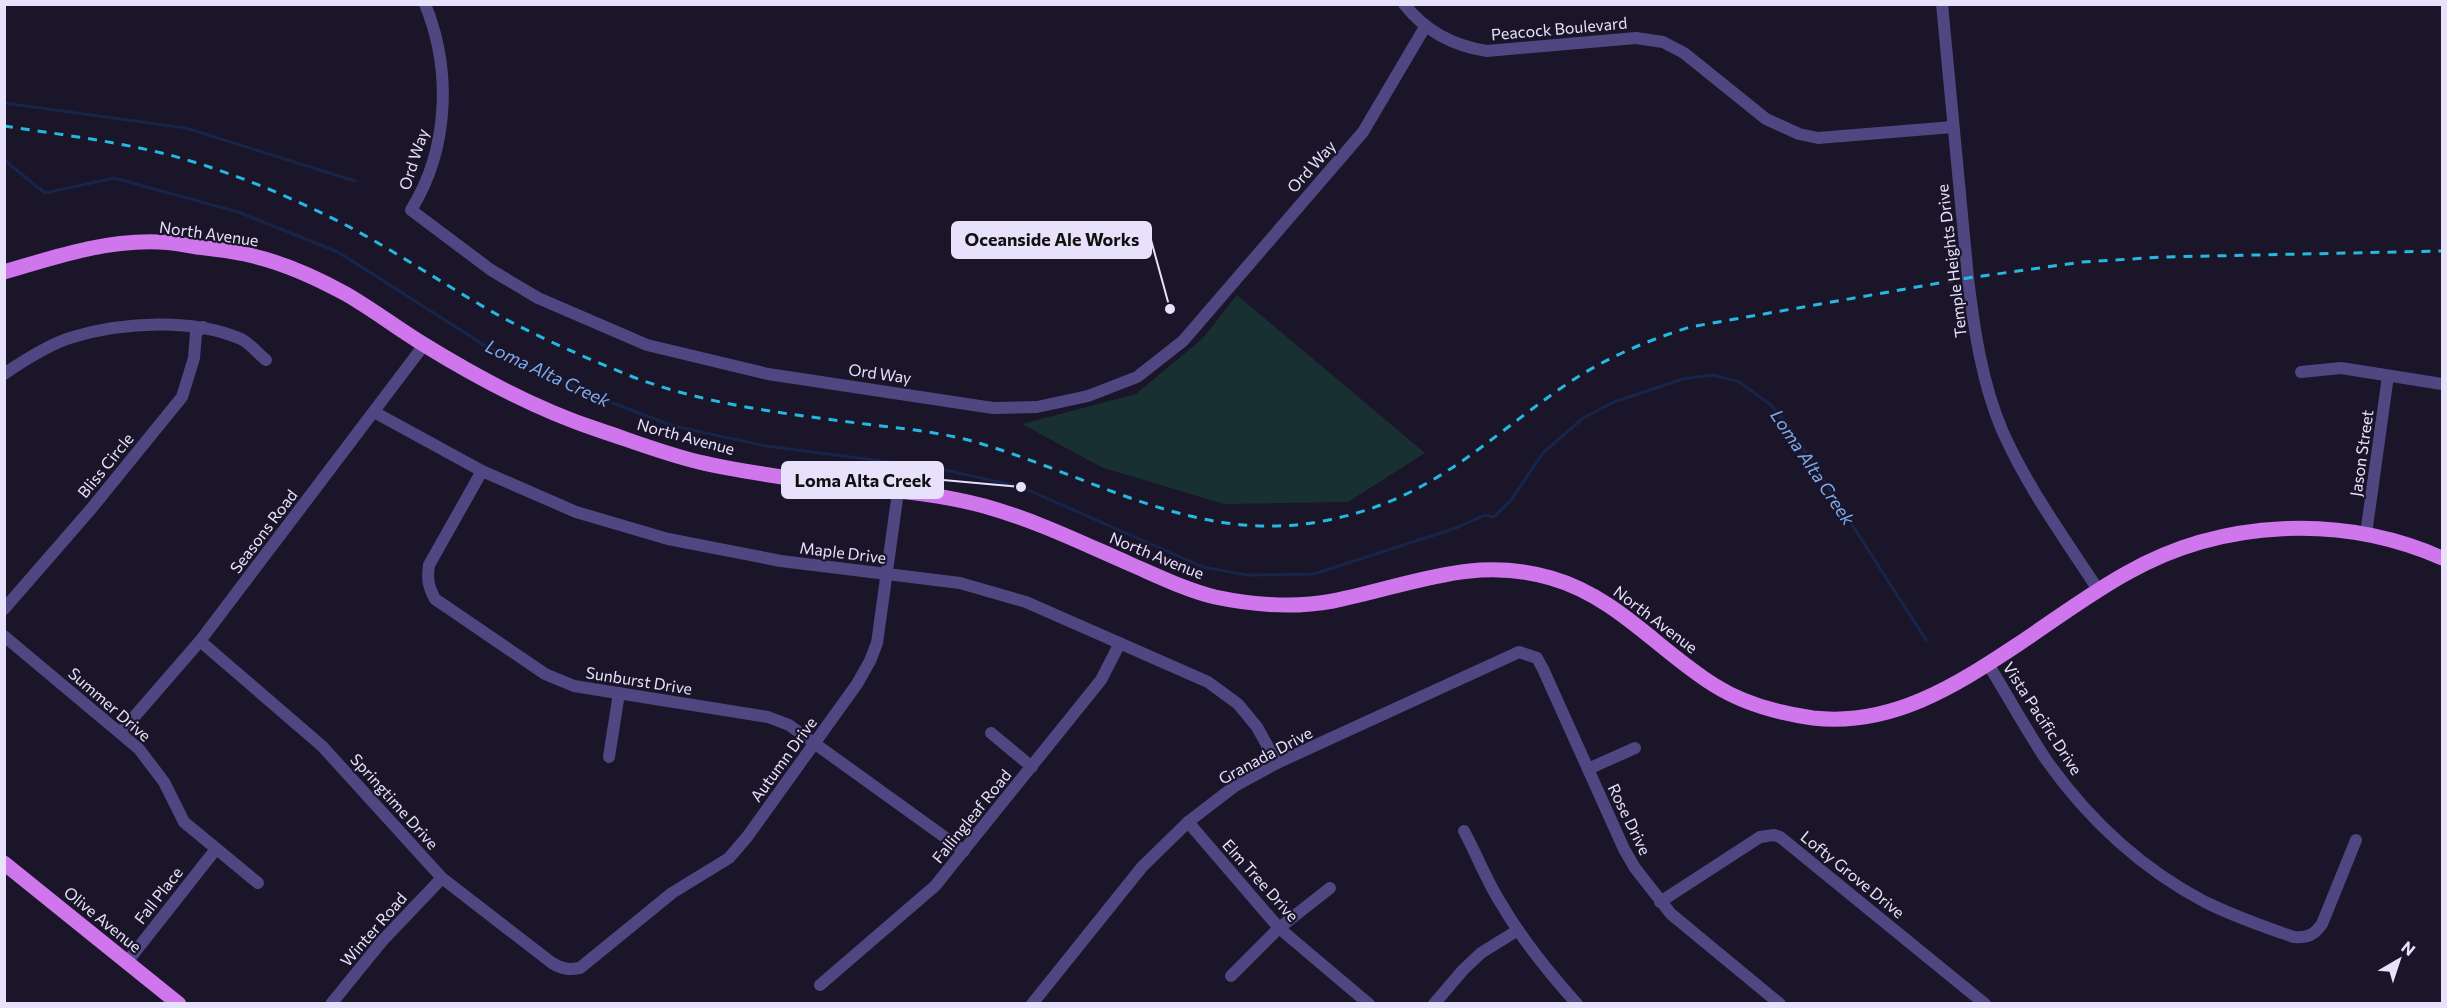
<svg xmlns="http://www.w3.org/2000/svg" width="2447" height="1008" font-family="Commissioner,sans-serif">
	<rect width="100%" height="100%" fill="#1b1529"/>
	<path fill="#183032" d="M1237,295L1425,453L1348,502L1224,504L1101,467L1022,424L1136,394L1203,338Z"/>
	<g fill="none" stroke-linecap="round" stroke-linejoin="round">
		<g stroke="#17254b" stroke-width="3">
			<path d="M4,103L186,128L355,181"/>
			<path d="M4,160L45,193L114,178L238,212L338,252L484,345L587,393L673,426L766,446L936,468L1021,487L1203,567L1247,575L1314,574L1456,528L1485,515L1494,517L1511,500L1543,453L1583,418L1614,402L1683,379L1713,375L1739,382L1771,405L1790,428L1926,640"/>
		</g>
		<g stroke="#4f4682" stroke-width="12">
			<path d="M425,4C452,70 449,149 411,210L491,270L538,298L647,345L768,374L993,408L1037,407L1088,396L1137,377L1183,341L1363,132L1425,27"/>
			<path d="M1404,4C1426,32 1453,46 1487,51L1636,38L1663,42L1684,53L1766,119L1799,134L1818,138L1953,127"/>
			<path d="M1942,4L1968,278C1974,329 1982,383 2002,430C2027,487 2065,539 2099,591"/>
			<path d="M2301,372L2341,368L2442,384"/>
			<path d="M4,374C23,361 52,343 73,337C123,322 193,318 241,339C250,343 258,354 266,360"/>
			<path d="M374,412L482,471L576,512L668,539L781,561L960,583L1026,602L1208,682L1238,704L1257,727L1277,763"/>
			<path d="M482,471L429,565C427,579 428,586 435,599L545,674L574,686L768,717L789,725L964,851"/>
			<path d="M2366,534L2388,376"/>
			<path d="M4,609L91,509L182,397L194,358L196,333L203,327"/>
			<path d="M4,636L139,749L164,782L184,822L258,883"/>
			<path d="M200,641L322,746L442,878L552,963C562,969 569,970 580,968L672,893L729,858L747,837L857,684L870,661L877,643L898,492"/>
			<path d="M1988,664C2008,696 2026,730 2047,761C2088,819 2142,869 2205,902C2234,916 2264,927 2294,937C2308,938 2314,935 2322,924L2356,840"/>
			<path d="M121,732L200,641L424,345"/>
			<path d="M991,733L1032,767"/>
			<path d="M609,757L619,693"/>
			<path d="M1588,769L1635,748"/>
			<path d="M1188,822L1279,928L1369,1004"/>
			<path d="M1464,831C1477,855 1487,882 1502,905C1523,941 1549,973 1577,1004"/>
			<path d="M1660,902L1760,837L1774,835L1780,837L1985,1004"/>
			<path d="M127,962L216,849"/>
			<path d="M1231,976L1279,928L1330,888"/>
			<path d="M820,985L935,886L1101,680L1120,643"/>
			<path d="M331,1004L383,940L442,878"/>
			<path d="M1032,1004L1142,867L1188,822L1235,786L1277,763L1519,652L1537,658L1543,669L1624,849L1635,868L1671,914L1780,1004"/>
			<path d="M1434,1004L1463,970L1481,953L1518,930"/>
		</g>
		<g stroke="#cf76ed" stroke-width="15">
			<path d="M4,272C55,257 105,240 158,242C171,242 184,245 197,247C214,249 232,251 249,255C281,262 317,278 346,294C372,309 397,328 423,344C478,378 538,410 599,430C632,441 665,454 699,462C733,470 768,475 802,480C862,489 925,490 984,506C1035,520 1082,543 1130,564C1158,576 1186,590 1215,597C1253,605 1295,608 1333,601C1409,586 1472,555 1551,578C1617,597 1658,650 1714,685C1744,704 1777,713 1813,718C1891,727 1955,686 2017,645C2053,621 2089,594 2127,573C2222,519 2342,514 2442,558"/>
			<path d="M4,863L179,1004"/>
		</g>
		<path stroke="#25b8e2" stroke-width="3" stroke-dasharray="9 8" stroke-linecap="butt" d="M4,126C58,134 113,141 166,154C215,167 265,186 311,208C380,239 442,285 509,321C549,342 591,360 633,377C707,405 787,414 865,424C904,429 944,432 982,444C1096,478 1199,545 1323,521C1431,501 1482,442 1567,384C1605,358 1646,341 1690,327L1968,278L2082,262L2163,257L2442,251"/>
	</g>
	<g text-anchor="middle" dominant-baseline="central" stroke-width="4.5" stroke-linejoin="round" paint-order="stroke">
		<g font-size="16" fill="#e7e1fb" stroke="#1b1529">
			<text transform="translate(1559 28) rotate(-5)">Peacock Boulevard</text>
			<text transform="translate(413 159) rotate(-72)">Ord Way</text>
			<text transform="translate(1311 166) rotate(-48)">Ord Way</text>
			<text transform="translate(209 233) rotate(8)">North Avenue</text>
			<text transform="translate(1951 261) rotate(-97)">Temple Heights Drive</text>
			<text transform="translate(880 373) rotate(8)">Ord Way</text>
			<text transform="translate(686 436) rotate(15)">North Avenue</text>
			<text transform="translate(2361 453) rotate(-82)">Jason Street</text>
			<text transform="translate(105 465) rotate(-51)">Bliss Circle</text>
			<text transform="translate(263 531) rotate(-53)">Seasons Road</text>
			<text transform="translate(843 552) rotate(7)">Maple Drive</text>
			<text transform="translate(1157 555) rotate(22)">North Avenue</text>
			<text transform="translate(1656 619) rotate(37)">North Avenue</text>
			<text transform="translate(639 680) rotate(9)">Sunburst Drive</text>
			<text transform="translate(110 704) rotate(41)">Summer Drive</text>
			<text transform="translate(2043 718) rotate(57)">Vista Pacific Drive</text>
			<text transform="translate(1265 755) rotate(-28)">Granada Drive</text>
			<text transform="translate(783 759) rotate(-54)">Autumn Drive</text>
			<text transform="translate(395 801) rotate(48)">Springtime Drive</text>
			<text transform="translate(971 816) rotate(-51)">Fallingleaf Road</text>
			<text transform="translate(1630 819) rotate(64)">Rose Drive</text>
			<text transform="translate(1853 874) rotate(39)">Lofty Grove Drive</text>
			<text transform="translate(1261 880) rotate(48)">Elm Tree Drive</text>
			<text transform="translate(158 895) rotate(-52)">Fall Place</text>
			<text transform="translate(103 919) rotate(39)">Olive Avenue</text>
			<text transform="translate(373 929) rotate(-49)">Winter Road</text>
		</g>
		<g font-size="18" font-style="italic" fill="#7cabee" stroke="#1b1529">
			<text transform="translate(548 373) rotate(25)">Loma Alta Creek</text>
			<text transform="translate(1813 467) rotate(56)">Loma Alta Creek</text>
		</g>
	</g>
	<path fill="none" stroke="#e7e1fb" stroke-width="2" d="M1170 309L1151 240M1021 487L943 480"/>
	<g fill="#e7e1fb" stroke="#1b1529" stroke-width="2">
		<circle cx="1170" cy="309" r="6"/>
		<circle cx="1021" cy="487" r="6"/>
	</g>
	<g fill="#e7e1fb" stroke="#e7e1fb" stroke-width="2">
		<rect x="952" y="222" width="199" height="36" rx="6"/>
		<rect x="782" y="462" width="161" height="36" rx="6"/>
	</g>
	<g font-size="18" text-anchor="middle" font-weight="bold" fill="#111">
		<text x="1052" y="246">Oceanside Ale Works</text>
		<text x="863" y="487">Loma Alta Creek</text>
	</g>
	<rect width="2447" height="1008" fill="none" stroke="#e7e1fb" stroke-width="12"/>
	<g transform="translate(2399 960) rotate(39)" stroke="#1b1529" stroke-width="4.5" paint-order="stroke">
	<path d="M0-4.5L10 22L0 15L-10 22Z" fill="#e7e1fb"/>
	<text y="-9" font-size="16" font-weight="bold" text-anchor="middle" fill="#e7e1fb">N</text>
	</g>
</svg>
